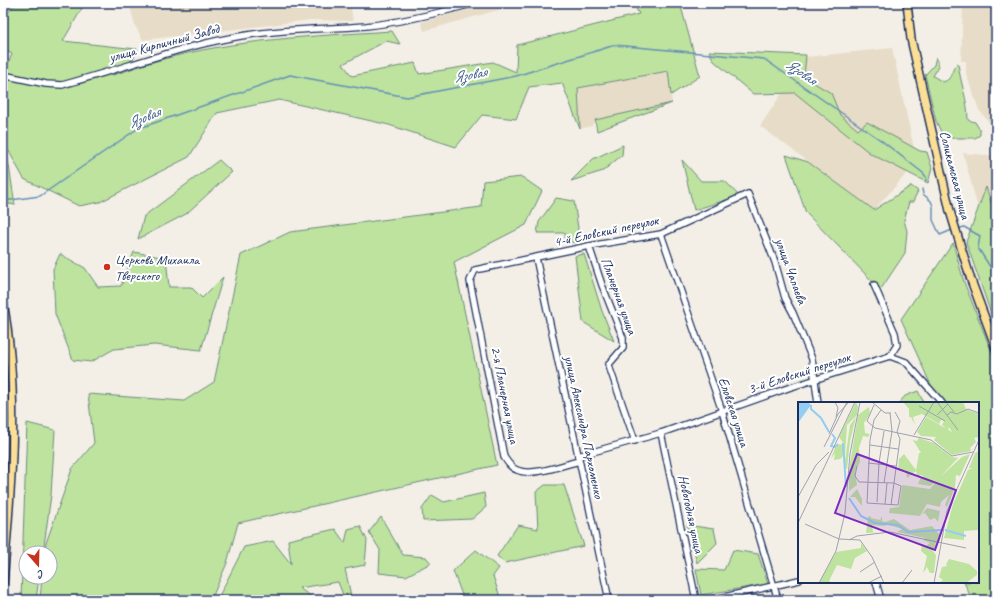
<svg xmlns="http://www.w3.org/2000/svg" width="999" height="603" font-family="Caveat,sans-serif">
	<rect width="100%" height="100%" fill="#f4efe6"/>
	<filter id="ink" filterUnits="userSpaceOnUse"><feTurbulence type="fractalNoise" baseFrequency=".025" numOctaves="2"/><feDisplacementMap in="SourceGraphic" scale="8" xChannelSelector="R" yChannelSelector="G"/><feConvolveMatrix kernelMatrix="1 2 1 2 8 2 1 2 1" color-interpolation-filters="sRGB"/></filter>
	<g filter="url(#ink)">
		<g fill="#e7dcc7">
			<path d="M129,3H350L353,21L311,20L143,40L135,26Z"/>
			<path d="M491,3H523L424,31L421,22Z"/>
			<path d="M963,3H996V131L979,110L966,74V61H961Z"/>
			<path d="M892,48L917,162L874,210L760,126L806,57Z"/>
			<path d="M668,71L672,103L595,120L592,126L580,129L578,88Z"/>
			<path d="M963,153L996,156V275Z"/>
		</g>
		<g fill="#bde39e" stroke="#6c897e">
			<path d="M16,3H85L63,41L137,49L134,58L113,75C129,70 144,64 160,60C235,39 315,36 392,31L400,44L386,41L343,64L352,76L415,63L419,74L493,62L516,72L517,45L639,14L633,3H680L700,76L671,95L668,71L578,88L580,129L562,83L529,87L516,119L482,115L456,147L389,125L279,100L217,113L189,157L100,202L79,206L24,179L6,146L15,205L4,203L3,197V76L12,54L3,49V17Z"/>
			<path d="M709,51L806,55L804,77L831,93L840,115L858,130L867,122L920,151L927,152L932,168L928,183L871,154L795,93L753,94L714,61Z"/>
			<path d="M936,57L939,66L933,76L943,82C954,79 950,69 958,63C960,82 968,100 968,120L975,122L980,130V135L975,138H951L941,132L936,121L925,75L934,65Z"/>
			<path d="M672,103L597,131L595,120Z"/>
			<path d="M623,145L622,155L603,171L571,181L593,159Z"/>
			<path d="M786,155L808,162L874,210L911,186L918,191L914,199V202H909L904,220L907,231L905,253L881,289L873,282L806,213Z"/>
			<path d="M219,160L232,172L186,214L138,239L144,216Z"/>
			<path d="M682,160L701,181H725L739,196L694,210Z"/>
			<path d="M522,177L542,191L526,225L454,262L497,465L238,523L227,563L211,600H40L42,577H50V553H44L45,546L72,469L94,443L88,394L184,401L214,382L241,255L290,232L481,207L483,181Z"/>
			<path d="M986,187L996,217V328L966,242Z"/>
			<path d="M556,198L574,201L578,228L576,242L565,243V233H537L539,222Z"/>
			<path d="M953,243L964,282L996,363V600H972L964,582H978V403H939L901,319Z"/>
			<path d="M134,252L166,258L169,287H191L202,298L223,277L201,350L154,345L114,349L91,362L73,360L55,314L53,269L60,254L85,268L98,287L121,286Z"/>
			<path d="M584,254L602,311L614,341L583,322L575,256Z"/>
			<path d="M918,391L924,403H899L905,396Z"/>
			<path d="M27,423L55,430L51,495L43,553H26V577H39L36,600H21Z"/>
			<path d="M545,485H564L584,546L505,563L497,556L518,525L538,529L536,492Z"/>
			<path d="M484,493L486,507L472,519L423,521L422,509L432,495L444,502Z"/>
			<path d="M381,517L403,555L426,557L431,563L406,576L379,573L380,550L369,532Z"/>
			<path d="M687,525L714,529L717,543L697,563Z"/>
			<path d="M360,526L367,540L365,565L345,569L352,600H345L338,582L299,588L316,600H217L244,547L273,541L291,564L288,540L335,529L345,543L348,529Z"/>
			<path d="M476,550L499,568L493,576L501,600H447L462,595L453,571Z"/>
			<path d="M733,550L758,554L768,584L701,595L696,569L724,570Z"/>
		</g>
		<g fill="none" stroke-linecap="round" stroke-linejoin="round">
			<g stroke="#648eb7" stroke-width="1.5">
				<path d="M922,189L923,194L931,201L933,206V220L940,235L952,230"/>
				<path d="M3,201L40,196L137,129L290,75L407,97L516,76L615,45L764,59L882,141L923,173L926,177V181"/>
				<path d="M958,229L964,227L980,236L978,248L996,276"/>
			</g>
			<defs>
				<g id="minor">
					<path d="M3,75L46,84L62,85C126,68 188,43 254,34C291,29 329,29 366,26C403,22 439,13 475,3"/>
					<path d="M661,234L722,411L778,600"/>
					<path d="M589,246L602,285L623,338V348L609,364L610,369L635,441"/>
					<path d="M536,258L609,600"/>
					<path d="M874,285L895,333L897,345L890,356"/>
					<path d="M890,356L906,362L942,403"/>
					<path d="M661,433L696,600"/>
					<path d="M578,456L661,433L788,388L890,356"/>
					<path d="M579,461C563,465 532,477 517,470C511,468 508,463 504,457L470,281L475,270L589,246L661,234L748,194L775,262L785,298L793,313L812,359L818,403"/>
					<path d="M876,582L881,600"/>
					<path d="M711,600L799,580"/>
				</g>
				<g id="major">
					<path d="M907,3L911,39L950,211L971,280L996,348"/>
					<path d="M3,302C20,394 11,491 3,583"/>
				</g>
			</defs>
			<use href="#minor" stroke="#1b2f5e" stroke-width="8"/>
			<use href="#major" stroke="#1b2f5e" stroke-width="10"/>
			<use href="#minor" stroke="#fff" stroke-width="5.5"/>
			<use href="#major" stroke="#fbdf96" stroke-width="7"/>
		</g>
	</g>
	<circle fill="#c8321e" stroke="#fff" stroke-width="1.5" cx="107" cy="267" r="4"/>
	<g text-anchor="middle" dominant-baseline="central" stroke-width="4" stroke-linejoin="round" paint-order="stroke">
		<g font-size="14" fill="#1b2f5e" stroke="#fff">
			<text transform="translate(164 43) rotate(-15)">улица Кирпичный Завод</text>
			<text transform="translate(955 175) rotate(76)">Соликамская улица</text>
			<text transform="translate(606 231) rotate(-12)">4-й Еловский переулок</text>
			<text transform="translate(791 271) rotate(70)">улица Чапаева</text>
			<text transform="translate(619 296) rotate(70)">Планерная улица</text>
			<text transform="translate(799 373) rotate(-18)">3-й Еловский переулок</text>
			<text transform="translate(505 395) rotate(79)">2-я Планерная улица</text>
			<text transform="translate(734 412) rotate(72)">Еловская улица</text>
			<text transform="translate(584 427) rotate(78)">улица Александра Пархоменко</text>
			<text transform="translate(691 514) rotate(78)">Новогодняя улица</text>
		</g>
		<g font-size="14" fill="#1b2f5e" stroke="#fff" text-anchor="start">
			<text x="115" y="259">Церковь Михаила<tspan x="115" dy="16">Тверского</tspan></text>
		</g>
		<g font-size="15" font-style="italic" fill="#3f5e8b" stroke="#fff">
			<text transform="translate(801 72) rotate(35)">Язовая</text>
			<text transform="translate(470 75) rotate(-11)">Язовая</text>
			<text transform="translate(144 118) rotate(-23)">Язовая</text>
		</g>
	</g>
	<g transform="translate(798 402)">
		<rect width="181" height="181" fill="#f4efe6"/>
		<path d="M58,0L60,5L59,13L49,23L47,52L42,57L36,58L37,51L33,57L38,43L46,42L41,35ZM105,0H165L168,7L181,12V35L176,36L178,40L172,46L173,49L154,53L136,38L138,35L123,34L119,30L128,15L154,30L151,25L150,28L144,23L146,19L143,18L141,22L124,12L115,15L117,23L113,15H111V7ZM71,5L72,12L66,21L67,31L72,32L70,35L65,34L61,46L62,60L57,70L59,83L51,89V68L60,13ZM58,15L52,39L49,67L46,66L52,23ZM121,36L136,41L154,55L160,56L142,75L164,55L172,52L162,74L158,73L157,85L149,105L147,103L151,93L143,100L142,105L129,102L122,114L91,111L92,106L101,105L104,83L132,87L138,80L132,84L120,82L123,75L128,78L124,73L119,74L118,69L109,76L108,69L100,67L101,57L106,52L118,68L121,51H123L115,38L119,39ZM181,49V128L166,129V138L146,136L155,102L170,68L174,66H171L177,51ZM59,87L64,97V104L57,95H52ZM129,106L142,109L140,120L137,116L132,118L127,111L124,112ZM73,114V116L82,118L84,114V119L87,120L96,117L112,128L134,124L141,132L143,127L142,139L137,142L140,144L134,148L138,153L136,171H132L129,165L125,171L129,154L123,149L124,143L127,145L132,141L125,138L127,136L99,130L104,127L88,122L87,124L74,123L75,130H82L68,131L70,115ZM63,141L69,149L57,156L53,167L39,163L31,179L35,181H21L38,150L63,146ZM151,157L171,162L179,169V173L168,181H141L145,178L141,175L144,165L149,164L148,162Z" fill="#bde39e"/>
		<path d="M0,0H10L13,3L0,21Z" fill="#94cdf3"/>
		<path fill="none" stroke="#94cdf3" stroke-width="2" d="M13,3V7L23,16L31,30M34,32L37,36L33,44L37,45L40,42M45,41L48,85M51,96L63,114L77,121L100,123L110,130L144,128M147,128L168,134"/>
		<path fill="none" stroke="#9da2b0" stroke-width="1" d="M37,0L40,6L38,15M74,0L87,11H93M139,0L160,28M148,0L156,10M76,3L69,19L77,26L133,38L154,54L175,50M121,4L147,19M83,8L76,18L72,38L69,101L100,103L103,84L96,81M139,13L150,2M149,13L153,10L159,12L170,7L181,11M31,32L40,12L51,0M116,33L136,0M72,43L100,47M26,45L49,0M70,61L98,64M59,64L57,74L61,80M61,80L96,81M86,81L94,29L92,11M0,95L18,63L31,50M79,100L81,61L86,29M87,102L89,81M93,103L102,37L99,30L102,19L97,10M0,121L57,0M7,122L41,137L62,138L74,155L86,181M51,138L59,134L92,130L168,146M62,170L77,160M21,181L38,149L47,111L52,52L62,0M70,181L84,174M104,181L114,168M136,181L149,109L181,38"/>
		<path fill="#7b2cbf" fill-opacity="0.15" stroke="#7b2cbf" stroke-width="2" d="M59,52L158,88L137,148L37,111Z"/>
		<rect width="181" height="181" fill="none" stroke="#1b2f5e" stroke-width="2"/>
	</g>
	<rect width="999" height="603" fill="none" stroke="#fff" stroke-width="16"/>
	<rect x="8" y="8" width="983" height="587" fill="none" stroke="#1b2f5e" stroke-width="1.5" filter="url(#ink)"/>
	<g transform="translate(38 565) rotate(160)"><circle r="19" fill="#ffffff" stroke="#a4acbf"/>
	<path d="M0-3L7 15L0 10L-7 15Z" fill="#c8321e"/>
	<text y="-6" font-size="11" font-weight="bold" text-anchor="middle" fill="#1b2f5e">С</text>
	</g>
</svg>
